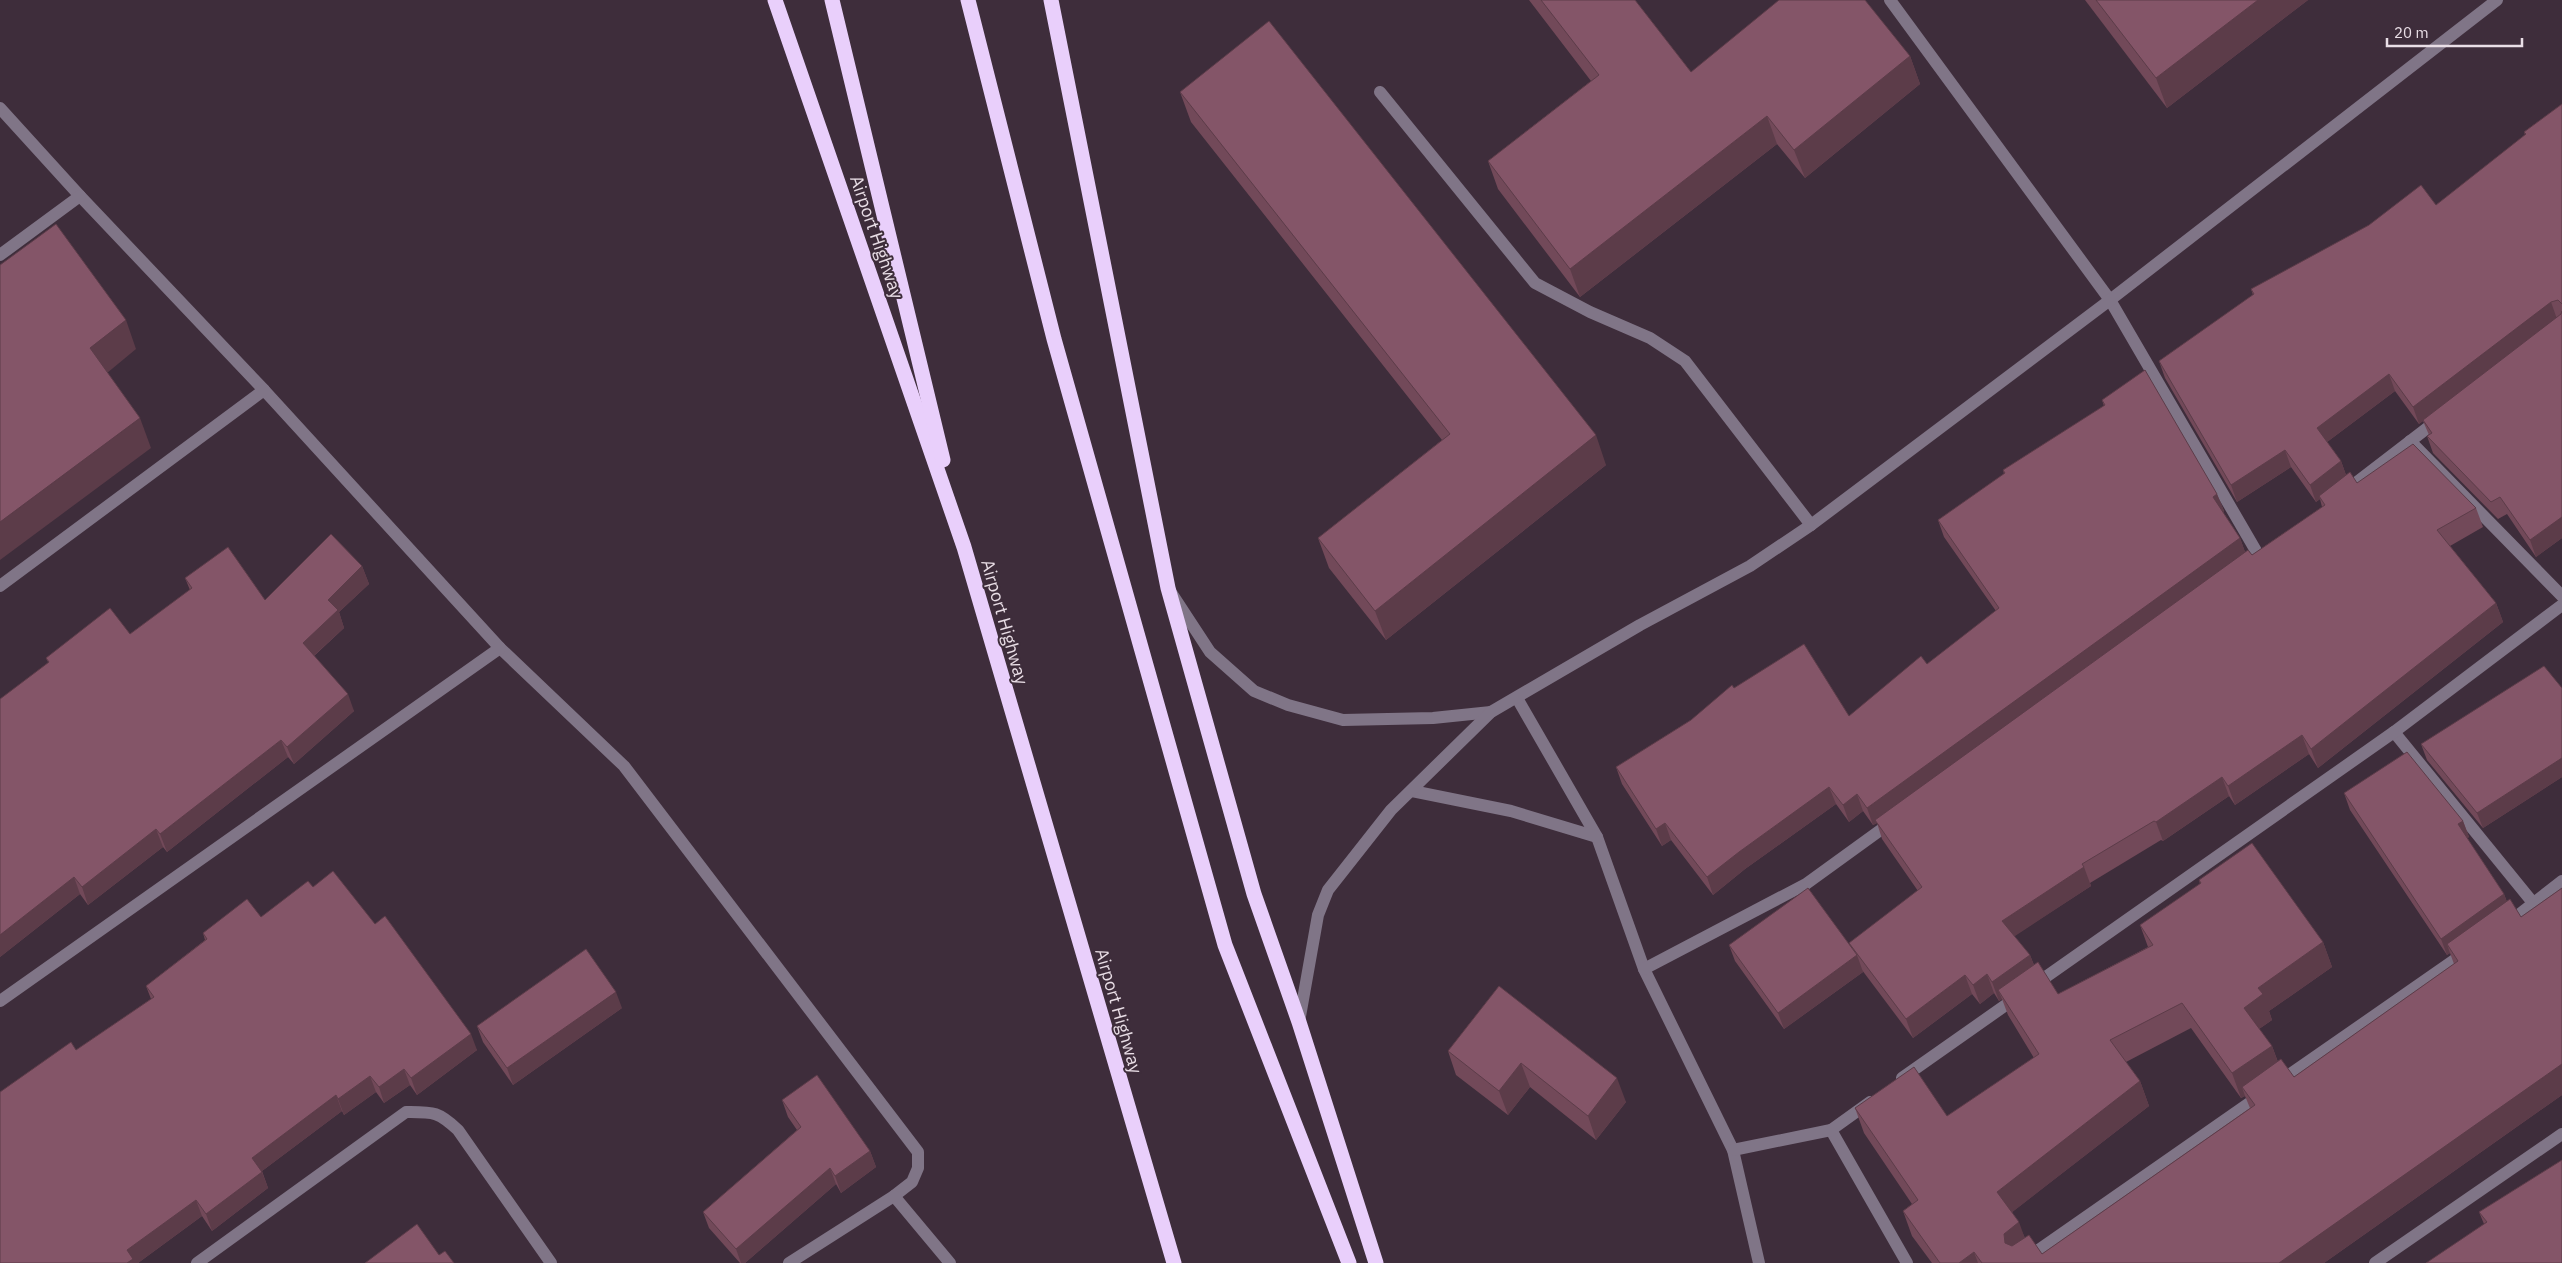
<svg xmlns="http://www.w3.org/2000/svg" width="2562" height="1263" font-family="'IBM Plex Sans',sans-serif">
	<rect width="100%" height="100%" fill="#3e2d3b"/>
	<g fill="none" stroke-linecap="round" stroke-linejoin="round">
		<g stroke="#807587" stroke-width="12">
			<path d="M1890,0L2110,300L2259,556"/>
			<path d="M1380,92L1535,283L1590,312L1650,338L1685,361L1811,525"/>
			<path d="M0,108L80,196L264,390"/>
			<path d="M0,255L80,196"/>
			<path d="M2410,441L2562,596"/>
			<path d="M2344,492L2439,419"/>
			<path d="M0,586L264,390L500,648L624,766L918,1152V1168L912,1182L894,1196L789,1263"/>
			<path d="M1172,594L1210,652L1254,691L1288,705L1343,720L1433,718L1491,712"/>
			<path d="M1517,698L1597,837L1644,969L1733,1150L1759,1263"/>
			<path d="M2394,732L2534,904"/>
			<path d="M1412,791L1511,811L1597,837"/>
			<path d="M2507,924L2562,881"/>
			<path d="M1644,969L1806,884L1893,821"/>
			<path d="M0,1001L500,648"/>
			<path d="M1299,1022L1318,915L1328,890L1391,810L1491,712L1640,625L1750,566L1811,525L2110,300L2497,0"/>
			<path d="M1902,1078L2394,732L2562,605"/>
			<path d="M2279,1082L2466,952"/>
			<path d="M1831,1130L1907,1263"/>
			<path d="M1733,1150L1831,1130L1870,1102"/>
			<path d="M894,1196L950,1263"/>
			<path d="M197,1263L406,1112C433,1112 438,1111 458,1130L551,1263"/>
			<path d="M2020,1263L2261,1095"/>
			<path d="M2375,1263L2562,1134"/>
		</g>
		<g stroke="#e9cffb" stroke-width="15">
			<path d="M775,0L964,547L1174,1263"/>
			<path d="M832,0L943,460"/>
			<path d="M968,0L1054,339L1225,945L1349,1263"/>
			<path d="M1051,0L1168,588L1254,894L1299,1022L1376,1263"/>
		</g>
	</g>
	<g fill="#724959" fill-rule="evenodd">
		<path d="M1529,0H1635L1691,72L1910,56L1920,84L1805,178L1777,144L1580,297L1498,189L1488,161L1591,81Z"/>
		<path d="M2085,0H2308L2167,108Z"/>
		<path d="M1180,92L1606,465L1386,640L1329,568L1318,538L1442,440L1191,122Z"/>
		<path d="M2562,104V538L2536,557L2507,514L2498,519L2433,453L2427,436L2429,435L2423,421L2419,424L2395,391L2327,442L2341,461L2346,475L2357,483L2476,508L2483,527L2450,546L2496,603L2503,622L2318,768L2309,754L2235,805L2229,796L2163,841L2161,840L2090,883L2091,886L2014,936L2030,955L2034,965L2058,994L2148,947L2140,925L2200,884L2199,880L2323,942L2332,967L2269,1011L2272,1020L2259,1029L2272,1046L2278,1062L2294,1077L2454,964L2450,953L2447,955L2350,810L2344,793L2463,821L2469,837L2467,838L2504,894L2507,902L2521,917L2562,888V1095L2324,1263H1932L1912,1236L1903,1211L1912,1204L1864,1133L1855,1108L1947,1116L2034,1058L2008,1015L2002,999L1999,1001L1994,993L1980,1004L1972,994L1913,1038L1862,970L1863,972L1784,1029L1735,961L1729,945L1851,946L1849,943L1918,891L1882,839L1877,823L1873,825L1863,811L1849,822L1836,804L1745,869L1713,895L1671,840L1662,846L1622,784L1616,767L1691,720L1734,688L1849,716L1927,664L1996,611L1944,537L1938,520L2004,474L2003,470L2104,406L2102,400L2217,494L2224,511L2223,512L2240,538L2245,552L2252,555L2322,507L2320,499L2316,502L2291,467L2237,502L2165,378L2159,361L2253,295L2251,289L2436,205L2525,135L2524,132ZM2191,1028L2241,1098L2245,1096L2250,1108L2042,1254L2025,1238L2012,1212L2149,1106L2140,1081L2126,1062Z"/>
		<path d="M362,566L369,584L339,612L344,628L314,656L354,711L294,764L288,757L167,852L163,847L88,905L80,894L0,957L48,662L46,658L130,634L190,590L185,578L265,600Z"/>
		<path d="M2562,688V777L2483,828L2427,760L2421,744Z"/>
		<path d="M313,887L375,924L477,1050L417,1095L410,1085L384,1103L376,1092L344,1115L342,1111L262,1171L268,1188L212,1231L202,1216L138,1263H0L76,1050L151,999L146,986L205,940L203,933L261,917Z"/>
		<path d="M1499,986L1626,1102L1596,1140L1530,1087L1508,1115L1456,1075L1448,1051Z"/>
		<path d="M622,1008L513,1085L483,1042L477,1026Z"/>
		<path d="M782,1100L870,1151L876,1167L841,1193L836,1184L745,1263H740L709,1228L703,1212L797,1130L788,1117Z"/>
		<path d="M2562,1160L2484,1224L2479,1212Z"/>
	</g>
	<g fill="#5c3c49">
		<path d="M2258,0H2308L2167,108L2156,78Z"/>
		<path d="M1910,56L1920,84L1805,178L1794,150Z"/>
		<path d="M1767,116L1777,144L1580,297L1570,269Z"/>
		<path d="M2551,302L2557,319L2419,424L2413,407Z"/>
		<path d="M126,320L136,349L101,378L90,348Z"/>
		<path d="M2389,374L2395,391L2323,445L2317,428Z"/>
		<path d="M140,418L151,448L0,560V522Z"/>
		<path d="M1596,435L1606,465L1386,640L1375,611Z"/>
		<path d="M2285,450L2291,467L2237,502L2231,485Z"/>
		<path d="M2341,461L2347,478L2319,496L2320,499L2316,502L2310,485Z"/>
		<path d="M2217,494L2224,511L2219,514L2213,497Z"/>
		<path d="M2562,517V538L2536,557L2530,540Z"/>
		<path d="M2240,538L2246,555L1875,820L1877,823L1873,825L1867,808Z"/>
		<path d="M362,566L369,584L339,612L344,628L309,660L303,643L328,600Z"/>
		<path d="M2496,603L2503,622L2318,768L2311,749Z"/>
		<path d="M348,694L354,711L294,764L287,747Z"/>
		<path d="M2302,735L2309,754L2235,805L2228,786Z"/>
		<path d="M281,740L288,757L167,852L160,834Z"/>
		<path d="M2562,758V777L2483,828L2477,813Z"/>
		<path d="M2222,777L2229,796L2163,841L2156,822Z"/>
		<path d="M1829,787L1836,804L1745,869L1713,895L1707,877L1739,852Z"/>
		<path d="M1857,794L1863,811L1849,822L1843,805Z"/>
		<path d="M2463,821L2469,837L2464,841L2458,824Z"/>
		<path d="M1665,823L1671,840L1662,846L1656,829Z"/>
		<path d="M156,829L163,847L88,905L82,887Z"/>
		<path d="M2084,867L2091,886L2009,940L2002,921Z"/>
		<path d="M74,877L80,894L0,957V935Z"/>
		<path d="M2504,894L2510,911L2447,944L2450,953L2447,955L2441,939Z"/>
		<path d="M2323,942L2332,967L2269,1011L2272,1020L2253,1033L2244,1008L2258,988Z"/>
		<path d="M1857,955L1863,972L1784,1029L1778,1013Z"/>
		<path d="M2030,955L2037,974L1998,990L2002,999L1999,1001L1992,982Z"/>
		<path d="M1987,974L1994,993L1980,1004L1973,985Z"/>
		<path d="M1965,975L1972,994L1913,1038L1906,1019Z"/>
		<path d="M616,992L622,1008L513,1085L507,1068Z"/>
		<path d="M471,1034L477,1050L417,1095L411,1078Z"/>
		<path d="M2272,1046L2281,1071L2242,1087L2245,1096L2241,1098L2232,1073Z"/>
		<path d="M1521,1063L1530,1087L1508,1115L1499,1091Z"/>
		<path d="M2562,1064V1095L2324,1263H2279Z"/>
		<path d="M404,1069L410,1085L384,1103L379,1087Z"/>
		<path d="M370,1076L376,1092L344,1115L338,1099Z"/>
		<path d="M1617,1078L1626,1102L1596,1140L1588,1116Z"/>
		<path d="M2140,1081L2149,1106L2006,1217L1997,1192Z"/>
		<path d="M336,1095L342,1111L258,1174L252,1158Z"/>
		<path d="M870,1151L876,1167L841,1193L835,1176Z"/>
		<path d="M830,1168L836,1184L745,1263H741L736,1249Z"/>
		<path d="M262,1172L268,1188L212,1231L206,1214Z"/>
		<path d="M196,1200L202,1216L138,1263H127V1250Z"/>
		<path d="M2019,1222L2028,1247L2013,1259L2005,1243L2004,1234Z"/>
		<path d="M1974,1252L1978,1263H1959Z"/>
	</g>
	<g fill="#845568" stroke="#5c3c49">
		<path d="M1541,0H1635L1691,72L1779,0H1865L1910,56L1794,150L1767,116L1570,269L1488,161L1599,75Z"/>
		<path d="M2096,0H2258L2156,78Z"/>
		<path d="M1269,21L1596,435L1375,611L1318,538L1450,434L1180,92Z"/>
		<path d="M2562,104V304L2558,300L2551,302L2413,407L2389,374L2317,428L2341,461L2310,485L2285,450L2231,485L2159,361L2254,294L2251,289L2369,225L2421,185L2436,205L2526,134L2524,132Z"/>
		<path d="M56,224L126,320L90,348L140,418L0,522V265Z"/>
		<path d="M2562,311V517L2530,540L2500,497L2491,502L2427,436L2432,433L2423,420L2561,314Z"/>
		<path d="M2145,370L2217,494L2213,497L2240,538L1867,808L1857,794L1843,805L1829,787L1739,852L1707,877L1665,823L1656,829L1616,767L1691,720L1732,685L1734,688L1804,644L1849,716L1921,656L1927,664L1999,608L1938,520L2005,473L2003,470L2105,405L2102,400Z"/>
		<path d="M2413,444L2476,508L2437,530L2496,603L2311,749L2302,735L2228,786L2222,777L2156,822L2154,821L2082,864L2084,867L2002,921L2030,955L1992,982L1987,974L1973,985L1965,975L1906,1019L1849,943L1922,887L1875,820L2248,550L2252,555L2325,505L2319,496L2350,472L2357,483Z"/>
		<path d="M331,534L362,566L328,600L338,610L303,643L348,694L287,747L281,740L160,834L156,829L82,887L74,877L0,935V699L49,662L46,658L110,608L130,634L192,588L185,578L228,547L265,600Z"/>
		<path d="M2544,666L2562,688V758L2477,813L2421,744Z"/>
		<path d="M2407,752L2463,821L2458,824L2504,894L2441,939L2344,793Z"/>
		<path d="M2252,843L2323,942L2258,988L2263,994L2244,1008L2272,1046L2232,1073L2182,1003L2110,1040L2140,1081L1997,1192L2019,1222L2004,1234L2005,1243L2012,1246L2029,1235L2042,1254L2255,1105L2242,1087L2281,1059L2294,1077L2458,961L2447,944L2510,899L2521,917L2562,888V1064L2279,1263H1982L1974,1252L1959,1263H1940L1903,1211L1918,1200L1855,1108L1914,1067L1947,1116L2039,1054L1998,990L2038,962L2058,994L2153,945L2140,925L2201,883L2199,880Z"/>
		<path d="M333,871L375,924L385,916L471,1034L411,1078L404,1069L379,1087L370,1076L338,1099L336,1095L252,1158L262,1172L206,1214L196,1200L127,1250L133,1259L127,1263H0V1092L71,1042L76,1050L154,997L146,986L207,939L203,933L247,899L261,917L308,881L313,887Z"/>
		<path d="M1808,888L1857,955L1778,1013L1729,945Z"/>
		<path d="M586,949L616,992L507,1068L477,1026Z"/>
		<path d="M1499,986L1617,1078L1588,1116L1521,1063L1499,1091L1448,1051Z"/>
		<path d="M817,1075L870,1151L835,1176L830,1168L736,1249L703,1212L801,1127L782,1100Z"/>
		<path d="M2562,1160V1263H2426L2487,1222L2479,1212Z"/>
		<path d="M417,1224L439,1255L445,1251L454,1263H365Z"/>
	</g>
	<g text-anchor="middle" dominant-baseline="central" stroke-width="4" stroke-linejoin="round" paint-order="stroke">
		<g font-size="18" fill="#e9dee6" stroke="#3e2d3b">
			<text transform="translate(877 237) rotate(71)">Airport Highway</text>
			<text transform="translate(1005 622) rotate(74)">Airport Highway</text>
			<text transform="translate(1119 1011) rotate(74)">Airport Highway</text>
		</g>
	</g>
	<path d="M2387 38v8h135v-8" fill="none" stroke="#e9dee6" stroke-width="2.5"/>
	<text x="2394" y="38" font-size="15" fill="#e9dee6" stroke="#3e2d3b" stroke-width="4" paint-order="stroke">20 m</text>
</svg>
